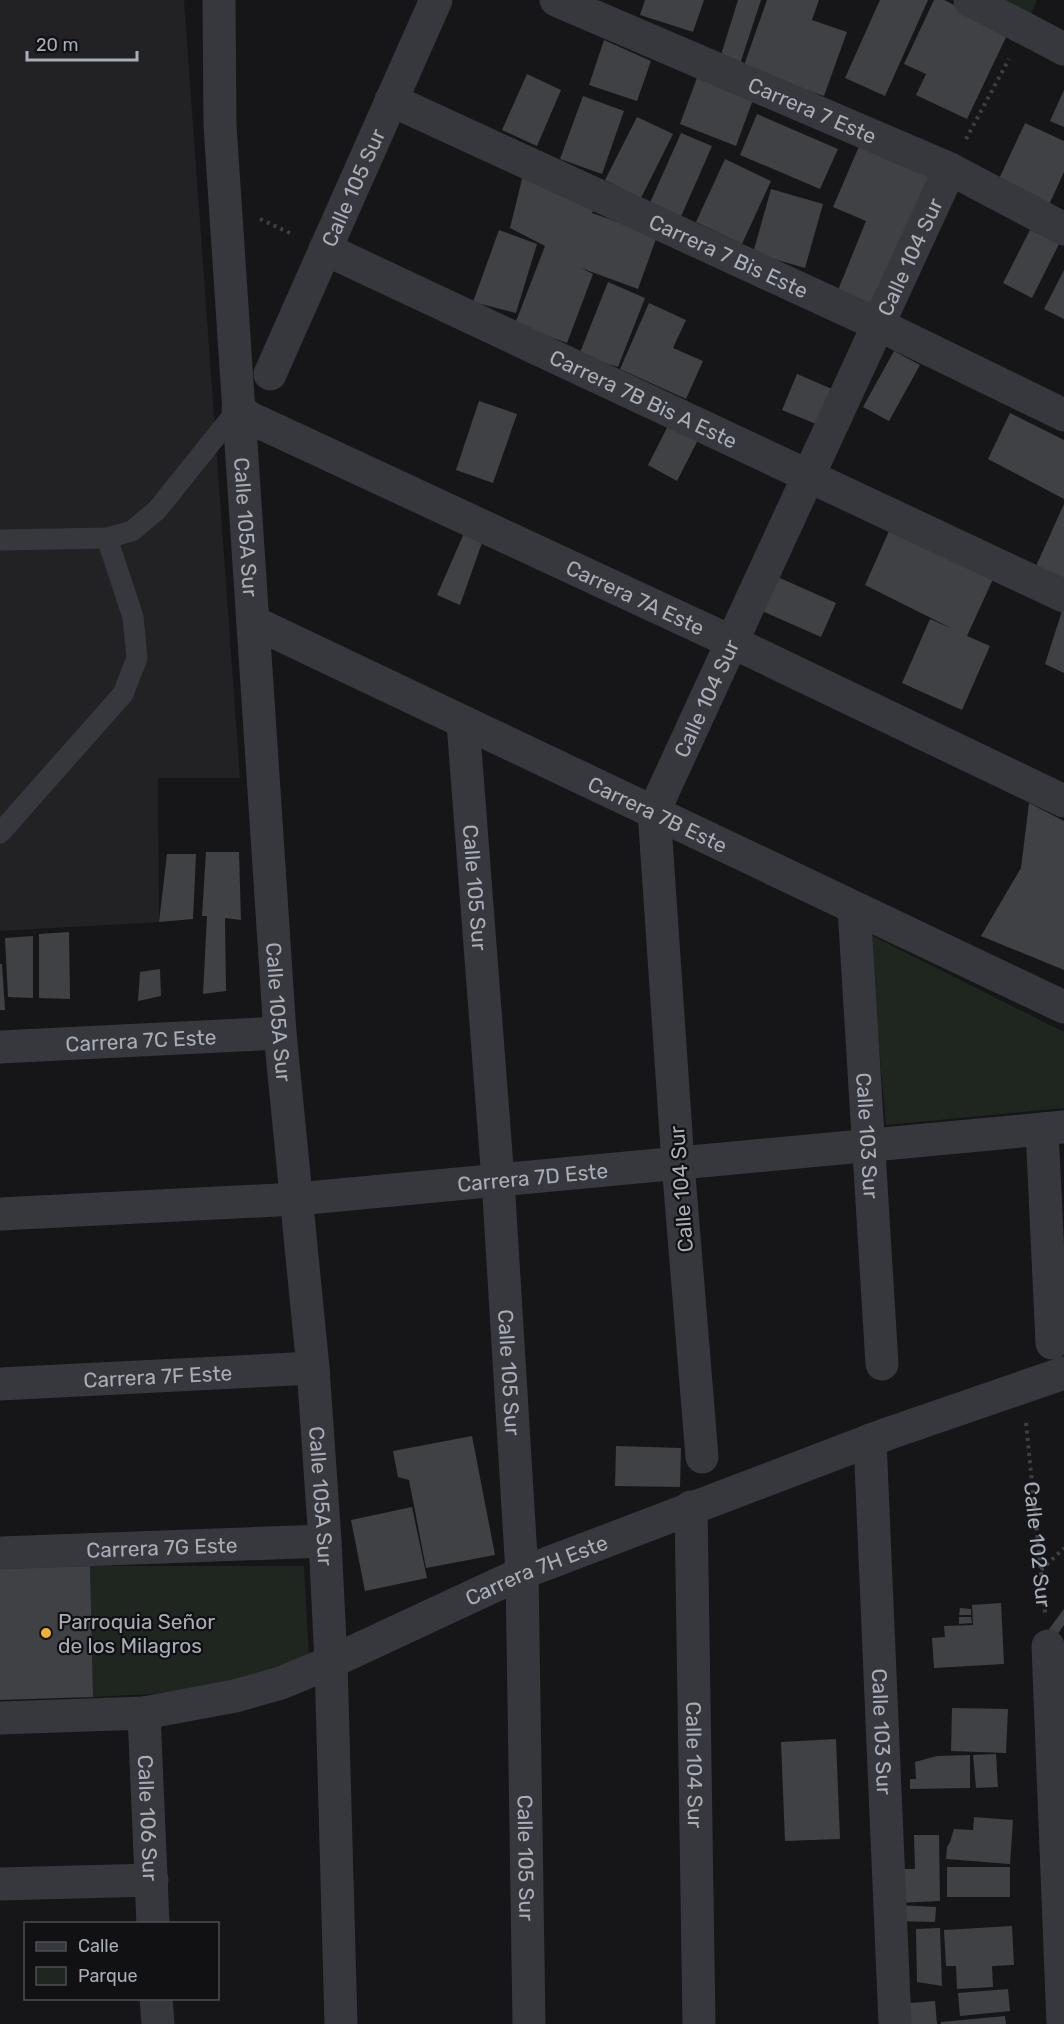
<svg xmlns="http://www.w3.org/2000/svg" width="1064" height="2024" font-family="Rubik,sans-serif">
	<rect width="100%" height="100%" fill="#161618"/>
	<path fill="#222225" d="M0,0H184L240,778H158L159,922L0,931Z"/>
	<g fill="#1e261f">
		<path d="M1003,0H1037L1031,14Z"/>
		<path d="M869,934L1064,1032V1108L886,1125Z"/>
		<path d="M90,1566H304L309,1658L231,1682L153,1694L93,1697Z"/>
	</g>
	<g fill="#404145">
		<path d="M645,0H704L693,32L640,15Z"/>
		<path d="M738,0H761L740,64L720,58Z"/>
		<path d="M767,0H819L812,20L847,32L824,96L743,68Z"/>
		<path d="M880,0H928L885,96L845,78Z"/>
		<path d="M934,0H944L1009,31L967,119L916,95L926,74L904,64Z"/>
		<path d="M604,40L651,61L637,101L589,85Z"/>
		<path d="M527,74L561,90L537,146L502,130Z"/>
		<path d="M698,75L754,97L736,146L680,124Z"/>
		<path d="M1064,90V127L1050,121Z"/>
		<path d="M583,96L624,111L602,174L560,159Z"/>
		<path d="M757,114L838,149L820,189L740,155Z"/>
		<path d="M637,117L673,134L641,198L605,180Z"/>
		<path d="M1025,123L1064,141V172L1048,207L997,183Z"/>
		<path d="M681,133L712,146L680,219L649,205Z"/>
		<path d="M860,144L931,173L875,311L836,295L866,221L833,207Z"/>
		<path d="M725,159L771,181L742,244L696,222Z"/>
		<path d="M524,171L596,204L592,213L657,236L638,289L581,268L593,274L567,343L515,324L545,246L510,228Z"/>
		<path d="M771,189L823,204L805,268L753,253Z"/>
		<path d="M499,230L537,244L516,313L473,302Z"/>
		<path d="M1030,230L1059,244L1032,298L1003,283Z"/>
		<path d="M1064,270V319L1044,309Z"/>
		<path d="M608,282L645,298L618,367L579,355Z"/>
		<path d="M649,303L686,320L673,348L703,361L686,399L620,369Z"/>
		<path d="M894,351L920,365L889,421L863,407Z"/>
		<path d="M797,374L832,389L816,424L782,410Z"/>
		<path d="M479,401L517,414L493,483L456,470Z"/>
		<path d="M1010,413L1064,440V499L988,459Z"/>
		<path d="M672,418L701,434L677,481L648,465Z"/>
		<path d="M1064,504V578L1036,566Z"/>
		<path d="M465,531L483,540L460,605L437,595Z"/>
		<path d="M889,531L993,579L967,636L990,646L962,710L902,683L930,619L953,629L865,585Z"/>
		<path d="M771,574L836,603L821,637L755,608Z"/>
		<path d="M1062,611L1064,612V673L1045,664Z"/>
		<path d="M1029,803L1064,821V970L981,936L1021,868Z"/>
		<path d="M206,852H239L241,920L225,918L226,991L203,994L207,916H202Z"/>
		<path d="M167,854H196L193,919L159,922Z"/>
		<path d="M69,932L70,999L39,998V934Z"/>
		<path d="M33,936V998L8,997L5,938Z"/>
		<path d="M0,964H2L5,1010H0Z"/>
		<path d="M160,969L161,996L138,1001L140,972Z"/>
		<path d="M472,1436L495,1555L426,1568L409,1480L398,1477L393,1451Z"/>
		<path d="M616,1446L681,1448L680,1487L615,1486Z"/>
		<path d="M412,1507L427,1578L365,1591L351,1520Z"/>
		<path d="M90,1566L93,1697L0,1700V1569Z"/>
		<path d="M1001,1603L1004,1664L934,1668L932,1638L945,1637L944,1626L973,1625L972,1605Z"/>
		<path d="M960,1608L971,1609V1615H959Z"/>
		<path d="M1064,1609V1625L1057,1635L1049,1629Z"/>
		<path d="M959,1617H971L972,1623L959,1624Z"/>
		<path d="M952,1708L1008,1709L1006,1753L951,1751Z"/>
		<path d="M836,1739L840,1839L785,1841L781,1742Z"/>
		<path d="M996,1754L998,1787L976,1788L973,1755Z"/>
		<path d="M970,1755V1788L910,1789V1779H916L915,1762L937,1756Z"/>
		<path d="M974,1817L1013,1820L1010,1864L946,1859L947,1847L950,1842L954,1829L973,1830Z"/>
		<path d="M914,1835H939L940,1901L896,1903L895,1869H915Z"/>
		<rect x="947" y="1867" width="63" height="30"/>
		<path d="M897,1905L936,1907L935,1922L897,1921Z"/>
		<path d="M1012,1926L1014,1965L992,1966L993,1987L957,1989L956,1966H946L944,1930Z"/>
		<path d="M940,1928L942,1986L917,1982L916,1929Z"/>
		<path d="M1008,1989L1010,2011L960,2016L958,1993Z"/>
		<path d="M935,2001L937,2024H899L898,2004Z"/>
		<path d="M1005,2016L1006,2024H941V2022Z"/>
	</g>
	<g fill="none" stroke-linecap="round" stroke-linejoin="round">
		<g stroke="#3d3f44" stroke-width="4" stroke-dasharray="3 4.5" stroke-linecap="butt">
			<path d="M966,139L1009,59"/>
			<path d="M260,219L294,235"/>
			<path id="s1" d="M1026,1423L1045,1613"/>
			<path d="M1041,1570L1064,1548"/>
		</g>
		<g stroke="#37383d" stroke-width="21">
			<path d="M0,540L107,538L132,531L157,510L238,409"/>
			<path d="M0,833L123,694L137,658L133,617L107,538"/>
		</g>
		<g stroke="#37383d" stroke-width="33">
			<path id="s2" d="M556,0L950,169L1064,229"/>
			<path d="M970,0L1064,49"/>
			<path id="s3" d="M391,100L879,325L1064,415"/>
			<path id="s4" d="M325,249L1064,596"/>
			<path id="s5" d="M270,374L436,0"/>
			<path id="s6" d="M238,409L250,418L732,642L1064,801"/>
			<path id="s7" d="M253,622L1064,1007"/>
			<path id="s8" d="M463,723L498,1180L522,1573L529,2024"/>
			<path id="s9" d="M854,908L882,1364"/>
			<path d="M1042,1129L1052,1343"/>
			<path id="s10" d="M0,1214L297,1199L1064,1127"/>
			<path id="s11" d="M0,1384L313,1368"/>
			<path id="s12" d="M870,1440L895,2024"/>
			<path id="s13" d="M702,1457L678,1163L654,811L950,169"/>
			<path id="s14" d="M691,1507L699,2024"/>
			<path id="s15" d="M0,1553L325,1541"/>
			<path d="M1048,1646L1063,2024"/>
			<path id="s16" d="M144,1713L153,1924"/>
			<path id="s17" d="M0,1718L144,1713L235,1696L281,1683L331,1662L522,1573L887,1434L1064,1373"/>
			<path d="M0,1884L152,1880"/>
			<path d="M156,1998L158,2024"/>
		</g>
		<g stroke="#37383d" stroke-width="33">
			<path id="s18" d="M219,0L220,125L280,1033L313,1368L325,1541L331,1662L341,2024"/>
			<path id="s19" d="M0,1047L280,1033"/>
		</g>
	</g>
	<circle fill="#f2b134" stroke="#111113" stroke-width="2" cx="46" cy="1633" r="6"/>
	<g text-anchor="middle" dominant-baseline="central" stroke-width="4.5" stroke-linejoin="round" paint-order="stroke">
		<g font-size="21" fill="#a8adb8" stroke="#111113">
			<text stroke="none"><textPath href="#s2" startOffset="279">Carrera 7 Este</textPath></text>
			<text stroke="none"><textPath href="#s5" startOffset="204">Calle 105 Sur</textPath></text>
			<text stroke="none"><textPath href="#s3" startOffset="372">Carrera 7 Bis Este</textPath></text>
			<text stroke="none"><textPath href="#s13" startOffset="1258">Calle 104 Sur</textPath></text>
			<text stroke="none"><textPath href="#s4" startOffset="352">Carrera 7B Bis A Este</textPath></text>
			<text stroke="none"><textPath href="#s18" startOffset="528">Calle 105A Sur</textPath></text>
			<text stroke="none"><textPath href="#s6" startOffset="440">Carrera 7A Este</textPath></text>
			<text stroke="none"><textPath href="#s13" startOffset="772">Calle 104 Sur</textPath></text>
			<text stroke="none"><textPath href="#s7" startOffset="448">Carrera 7B Este</textPath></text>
			<text stroke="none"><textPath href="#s8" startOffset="165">Calle 105 Sur</textPath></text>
			<text stroke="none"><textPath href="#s18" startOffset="1014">Calle 105A Sur</textPath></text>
			<text stroke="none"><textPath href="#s19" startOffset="141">Carrera 7C Este</textPath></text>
			<text stroke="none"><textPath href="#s9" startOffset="228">Calle 103 Sur</textPath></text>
			<text stroke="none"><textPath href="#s10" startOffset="534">Carrera 7D Este</textPath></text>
			<text transform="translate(681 1189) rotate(-94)">Calle 104 Sur</text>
			<text stroke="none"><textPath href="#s8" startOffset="651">Calle 105 Sur</textPath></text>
			<text stroke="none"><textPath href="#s11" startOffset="158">Carrera 7F Este</textPath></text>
			<text stroke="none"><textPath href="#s18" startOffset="1500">Calle 105A Sur</textPath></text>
			<text stroke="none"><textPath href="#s1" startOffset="122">Calle 102 Sur</textPath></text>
			<text stroke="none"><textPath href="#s15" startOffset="162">Carrera 7G Este</textPath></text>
			<text stroke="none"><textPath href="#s17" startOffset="564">Carrera 7H Este</textPath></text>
			<text stroke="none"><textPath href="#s12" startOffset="292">Calle 103 Sur</textPath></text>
			<text stroke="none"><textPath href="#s14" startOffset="258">Calle 104 Sur</textPath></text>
			<text stroke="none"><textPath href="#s16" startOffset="105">Calle 106 Sur</textPath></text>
			<text stroke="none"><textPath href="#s8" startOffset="1137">Calle 105 Sur</textPath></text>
		</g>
		<g font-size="21" fill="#a8adb8" stroke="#111113" text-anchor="start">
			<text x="58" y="1621">Parroquia Señor<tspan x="58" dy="24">de los Milagros</tspan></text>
		</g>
	</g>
	<rect x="24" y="1922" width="195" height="78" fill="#111113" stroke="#4d4f55" stroke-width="1.5"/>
	<rect x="36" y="1942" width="30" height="9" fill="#37383d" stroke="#4d4f55" stroke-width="1.5"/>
	<text x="78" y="1952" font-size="18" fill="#a8adb8">Calle</text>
	<rect x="36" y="1967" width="30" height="18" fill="#1e261f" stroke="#4d4f55" stroke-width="1.5"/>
	<text x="78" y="1982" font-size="18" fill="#a8adb8">Parque</text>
	<path d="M27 51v9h110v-9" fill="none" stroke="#a8adb8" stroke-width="3"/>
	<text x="36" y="51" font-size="18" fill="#a8adb8" stroke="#111113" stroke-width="4.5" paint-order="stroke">20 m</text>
</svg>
